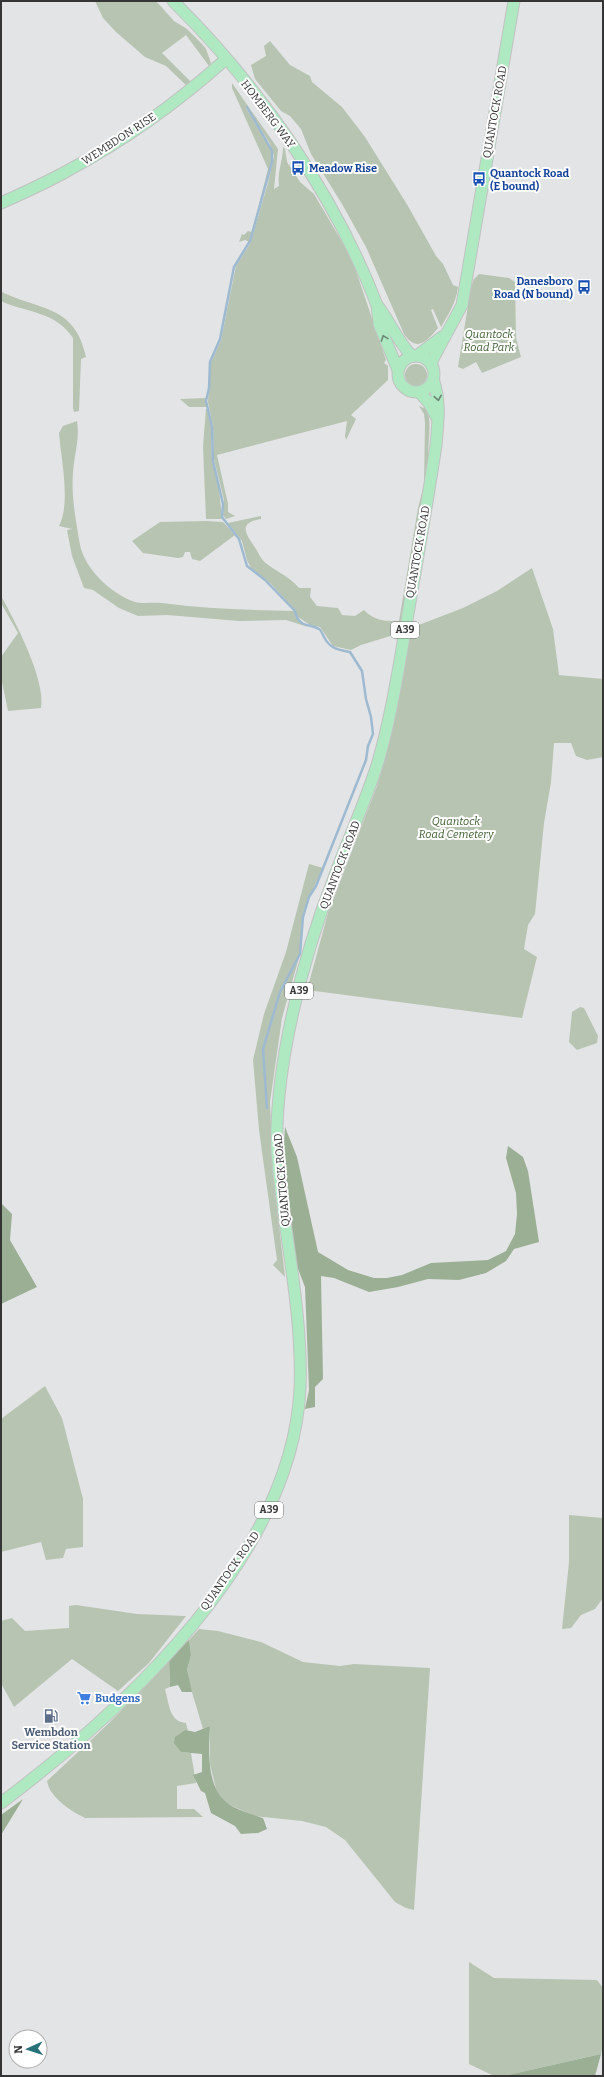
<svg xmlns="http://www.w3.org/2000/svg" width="604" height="2077" font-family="Bitter,serif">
	<rect width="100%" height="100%" fill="#e3e4e6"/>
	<g fill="#b7c4b2">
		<path d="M95,1H156L174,21L187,29L202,44L206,49L211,63L209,66L186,35L162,53L191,82L187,86L166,66L145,57L116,32L103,18Z"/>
		<path d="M270,41L290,65L310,76L312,82L342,107L365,137L408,206L436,256L443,264L453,285L458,287C456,303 449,313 441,327L433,309L431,310L438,328C427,341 417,353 404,334L366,247L342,204L311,154L301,129L290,116L281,111L255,79L251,65L266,56L264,46Z"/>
		<path d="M232,83L278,149L274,189L279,186C277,172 283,161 283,147L285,149L287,162L293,171L300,182L314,194L352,259L386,360L384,363L388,366V380L351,415L356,419L346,440L345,436L347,421L217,455L228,504V512L235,516L226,519L223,515L224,500L214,459L213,427L208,402L210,365L221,340L236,266L250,244L268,183L274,156L270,144L247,107L246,108L272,152V163L250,242L245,240L239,242L242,234L244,235L248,231L252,232L268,169L232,88Z"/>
		<path d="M479,274L509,278L515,282L516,338L521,357L482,373L476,362L463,369L458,367L471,287L474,279Z"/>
		<path d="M2,292C41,311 75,305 86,357L81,359L79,411L74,412L73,408V338C56,312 29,313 3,302L1,300Z"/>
		<circle cx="416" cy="375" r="11"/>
		<path d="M206,398L207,407H189L180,399Z"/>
		<path d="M419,406L427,409C433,427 426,446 429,464L400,633L361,645L351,650L333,646L320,627L310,625L298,617L294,609L270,583L252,570L247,560L242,541L228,523L261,516V519C237,523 246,534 256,549C259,554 262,561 267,564C279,573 290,577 299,588H311L310,597L317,606L338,608L342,615L355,616L364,610C375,621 384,621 399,621L418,508L424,485L425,423L424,414Z"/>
		<path d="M206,409H207L211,426L212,460L219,488L222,519H206L203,446Z"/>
		<path d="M77,421C80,439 74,455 73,473C71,495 76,522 80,545C85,569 111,594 135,602C143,604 153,602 162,603C206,609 250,610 295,611L296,617L308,627L286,620L239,621L167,615L138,616L119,608L93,590L84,588L72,556L67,530L72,529L59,526C71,503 61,459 59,433L63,426Z"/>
		<path d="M206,521L223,522L235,535L200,561L192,559L190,552H185L183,557L178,558L143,553L132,541L160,522Z"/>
		<path d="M532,568L553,629L559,675L603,679V757L587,760L576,756L571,743H554L551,782L544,823L535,914L528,925L524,949L537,957L522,1018L307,990L328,913L377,786L399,699L411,628L463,608L497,591Z"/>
		<path d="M1,596C15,621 46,680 41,708L8,711L1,677V657L18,633L1,603Z"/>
		<path d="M309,864L323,868L309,897L303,917L300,954L282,1018L270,1102L273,1173L285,1277L273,1265L277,1260L259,1130L253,1060L264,1014L286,952Z"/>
		<path d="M580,1007L584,1008L598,1036L597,1043L577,1050L569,1042L572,1012Z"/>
		<path d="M45,1386L62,1418L83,1499V1547L66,1549L63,1558L46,1560L41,1542L1,1552V1419Z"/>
		<path d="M569,1515L603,1518V1598L595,1609L581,1615L571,1628L562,1629L569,1562Z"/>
		<path d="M76,1605L137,1614L186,1616L149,1663L118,1691L72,1659L14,1707L1,1683V1621L12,1618L25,1631L69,1628V1606Z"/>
		<path d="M199,1629L218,1631L261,1642L303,1662L340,1666L354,1664L430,1668L414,1910L406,1908L395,1902L345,1840L326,1827L302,1821L254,1816L224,1802L216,1789L210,1764V1726L203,1729L188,1679L187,1670L191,1655L189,1640Z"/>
		<path d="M169,1659L170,1687L165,1689C169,1703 169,1722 186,1723L188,1731L185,1730L181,1752L191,1753L196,1783L177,1786V1809H194L203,1817L85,1818C71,1811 50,1798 47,1781L107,1725L162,1669Z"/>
		<path d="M469,1962L494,1978L597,1980L603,1988V2044L601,2054L504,2076H494L469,2064Z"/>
	</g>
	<g fill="#9baf94">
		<path d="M285,1127L297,1157L318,1252L348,1270L374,1278H387L402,1275L431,1263L488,1260L506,1251L515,1234L517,1214L516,1193L506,1158L508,1146L523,1157L528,1171L539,1242L514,1249L506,1261L486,1273L459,1280L428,1279L398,1287L369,1292L334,1278L321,1276L323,1379L315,1387V1407L305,1409L309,1390L305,1287L295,1261L291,1230L283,1158Z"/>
		<path d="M1,1203L12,1214L10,1240L37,1287L1,1304Z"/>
		<path d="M189,1640L191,1655L187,1670L192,1692H182L178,1685L170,1687L169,1659Z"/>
		<path d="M210,1726C209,1749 206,1782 224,1800C231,1808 253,1815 263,1818L267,1829L258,1833L241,1834L235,1826L211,1813L205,1793L201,1791L193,1775L202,1772V1754L181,1752L174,1743L175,1737L185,1730L195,1732Z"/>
		<path d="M23,1799L1,1835V1815Z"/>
		<path d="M601,2054L595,2076H504Z"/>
	</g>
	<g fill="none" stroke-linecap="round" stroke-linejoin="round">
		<path stroke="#9dbad1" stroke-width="2.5" d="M247,107L272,151V162L250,241L234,267L220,339L210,362L209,388L206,401L212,427L213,461L223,504L222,517L239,539L247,566L265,580L295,611C299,629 310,623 319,629C321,630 323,635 324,637C330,649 339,650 350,652L362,671L366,699L371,717L373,734L368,746L366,760L316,886L309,897L303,917L300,954L280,992L263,1049L267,1108"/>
		<defs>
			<g id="major">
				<path d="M173,1C258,85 334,193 377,305C390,321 397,341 412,356"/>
				<path d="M1,203C23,193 46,183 67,171C124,141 178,102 226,59"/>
				<path d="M377,305L379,324L398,370"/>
				<path d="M418,355L442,337"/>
				<circle cx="416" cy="374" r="18"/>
				<path d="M431,364L434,357L462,305L514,1"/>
				<path d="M419,392L429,403L437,418"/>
				<path d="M1,1803C126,1709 292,1555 300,1389C303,1309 283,1231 277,1152C274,1068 303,956 334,878C348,839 366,801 378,762C391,717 398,671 406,626C416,566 427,506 436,445C438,422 441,401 433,379"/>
			</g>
		</defs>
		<use href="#major" stroke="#c2c2c3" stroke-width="13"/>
		<use href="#major" stroke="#aee9c1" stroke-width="11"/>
	</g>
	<defs><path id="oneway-chevron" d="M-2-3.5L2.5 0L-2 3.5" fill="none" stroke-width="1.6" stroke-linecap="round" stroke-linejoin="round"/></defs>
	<g stroke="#6b8675">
		<use href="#oneway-chevron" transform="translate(384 338) rotate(-110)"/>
		<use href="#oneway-chevron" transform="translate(438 398) rotate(80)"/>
	</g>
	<defs>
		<symbol id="bus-bare" viewBox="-9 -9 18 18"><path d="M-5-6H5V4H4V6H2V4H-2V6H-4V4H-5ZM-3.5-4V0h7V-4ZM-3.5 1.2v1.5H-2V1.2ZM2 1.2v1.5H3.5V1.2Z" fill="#1a4fb4" stroke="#fff" stroke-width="2.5" paint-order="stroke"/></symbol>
		<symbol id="supermarket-bare" viewBox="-9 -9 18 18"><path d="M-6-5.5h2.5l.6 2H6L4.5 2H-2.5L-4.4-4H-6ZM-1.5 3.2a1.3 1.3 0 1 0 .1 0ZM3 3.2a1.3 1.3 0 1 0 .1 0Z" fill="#3f7fe0" stroke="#fff" stroke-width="2.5" paint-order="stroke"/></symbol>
		<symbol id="fuel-bare" viewBox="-9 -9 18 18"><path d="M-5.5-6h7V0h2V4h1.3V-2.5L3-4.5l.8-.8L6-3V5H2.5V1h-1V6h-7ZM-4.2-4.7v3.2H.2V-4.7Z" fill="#5c6f8a" stroke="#fff" stroke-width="2.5" paint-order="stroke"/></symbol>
	</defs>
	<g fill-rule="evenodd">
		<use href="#bus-bare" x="288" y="158" width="20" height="20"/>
		<use href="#bus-bare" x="469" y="169" width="20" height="20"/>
		<use href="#bus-bare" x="574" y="277" width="20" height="20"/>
		<use href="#supermarket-bare" x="74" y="1688" width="20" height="20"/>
		<use href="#fuel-bare" x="41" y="1706" width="20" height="20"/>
	</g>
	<g text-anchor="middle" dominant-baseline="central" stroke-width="4" stroke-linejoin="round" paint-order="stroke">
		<g fill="#fff" stroke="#727272" stroke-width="1">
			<rect x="391" y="622" width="28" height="16" rx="3"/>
			<rect x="285" y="983" width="28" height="16" rx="3"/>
			<rect x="255" y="1502" width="28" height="16" rx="3"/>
		</g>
		<g font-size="10" font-weight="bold" fill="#353536">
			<text x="405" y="630">A39</text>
			<text x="299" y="991">A39</text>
			<text x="269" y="1510">A39</text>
		</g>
		<g font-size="11" fill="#353536" stroke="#fff">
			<text transform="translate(495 112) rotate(-80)">QUANTOCK ROAD</text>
			<text transform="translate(268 114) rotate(53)">HOMBERG WAY</text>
			<text transform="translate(119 139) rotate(-33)">WEMBDON RISE</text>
			<text transform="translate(418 552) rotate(-80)">QUANTOCK ROAD</text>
			<text transform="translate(340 865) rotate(-69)">QUANTOCK ROAD</text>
			<text transform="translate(282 1180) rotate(-95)">QUANTOCK ROAD</text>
			<text transform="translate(230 1571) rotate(-55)">QUANTOCK ROAD</text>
		</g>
		<g font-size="11" font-weight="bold" fill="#164399" stroke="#fff" text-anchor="start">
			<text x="309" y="168">Meadow Rise</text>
			<text x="490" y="173">Quantock Road<tspan x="490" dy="13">(E bound)</tspan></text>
			<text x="573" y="281" text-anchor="end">Danesboro<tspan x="573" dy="13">Road (N bound)</tspan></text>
		</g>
		<g font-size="11" font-style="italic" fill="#405f34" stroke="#fff">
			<text x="489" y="334">Quantock<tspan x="489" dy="13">Road Park</tspan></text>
			<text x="456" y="821">Quantock<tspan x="456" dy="13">Road Cemetery</tspan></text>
		</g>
		<g font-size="11" font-weight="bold" fill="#366cbe" stroke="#fff" text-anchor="start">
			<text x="95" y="1698">Budgens</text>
		</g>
		<g font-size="11" font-weight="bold" fill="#4e5e75" stroke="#fff">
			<text x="51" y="1732">Wembdon<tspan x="51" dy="13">Service Station</tspan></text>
		</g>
	</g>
	<rect width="604" height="2077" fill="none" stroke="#353536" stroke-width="4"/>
	<g transform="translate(28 2049) rotate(267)"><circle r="19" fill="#ffffff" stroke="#aeaeaf"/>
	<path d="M0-3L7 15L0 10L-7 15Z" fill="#277179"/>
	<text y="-6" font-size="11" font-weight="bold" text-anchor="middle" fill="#353536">N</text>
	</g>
</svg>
